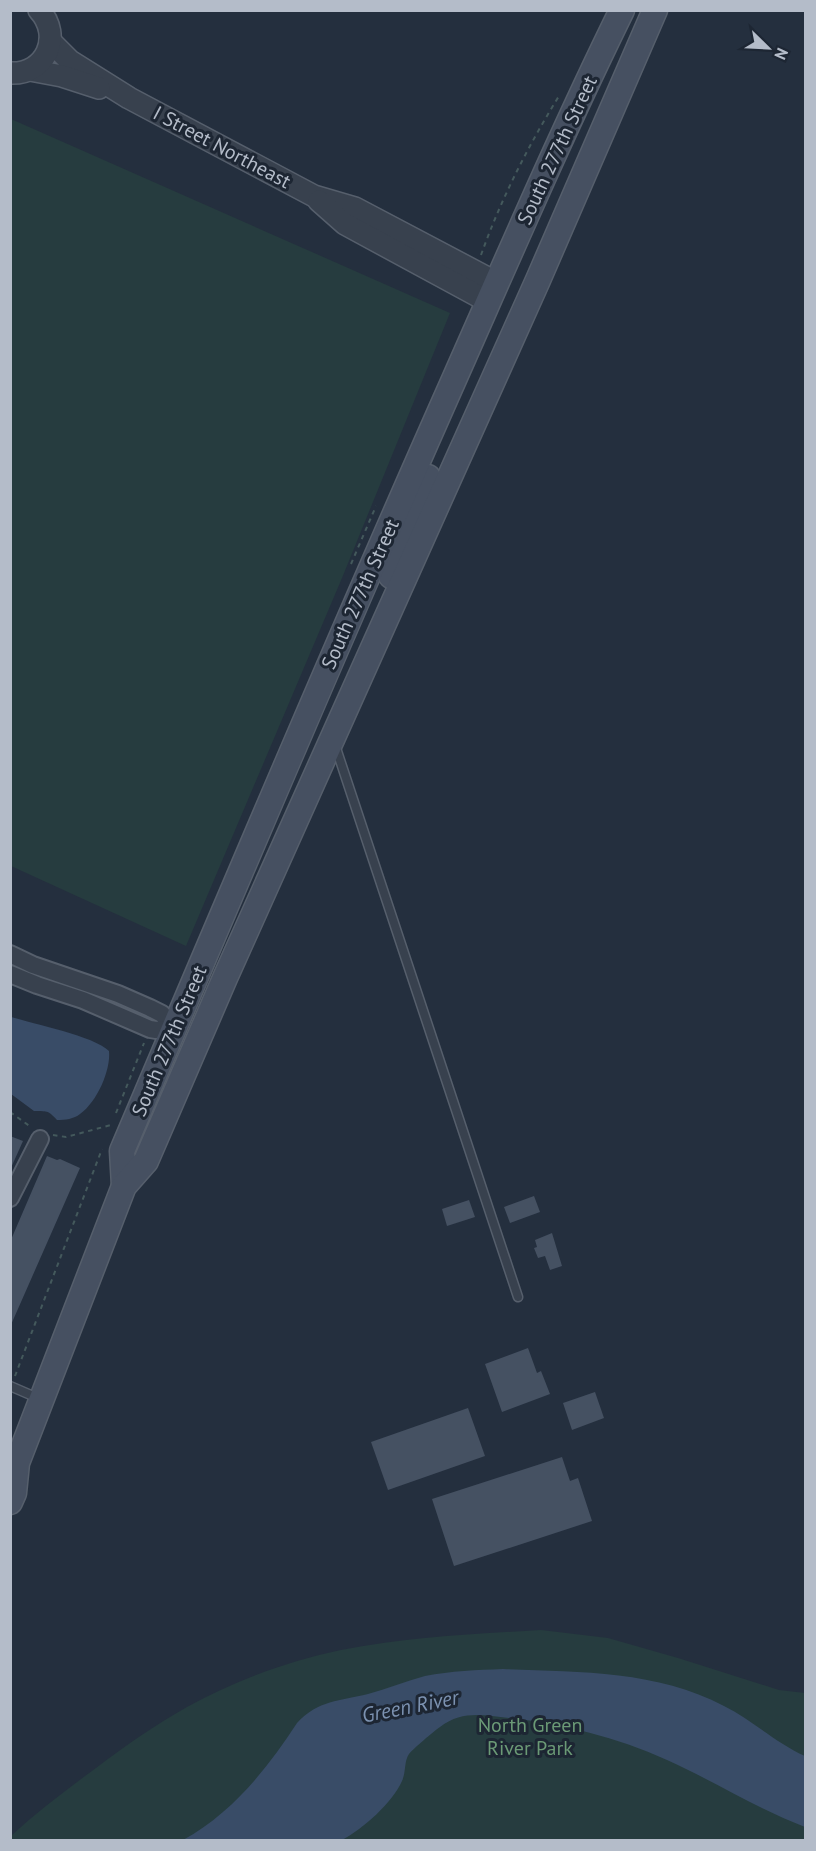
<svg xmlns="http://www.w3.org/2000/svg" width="816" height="1851" font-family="'PT Sans',sans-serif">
	<rect width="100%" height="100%" fill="#242f3e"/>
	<g fill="#263c3f">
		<path d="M11,119L450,313L342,578L186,946L11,866Z"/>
		<path d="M541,1630L608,1638L678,1658L779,1690L805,1693V1840H11V1836C38,1811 66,1790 96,1768C125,1746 155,1725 187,1707C234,1681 288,1661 341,1650C407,1637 474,1634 541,1630Z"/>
	</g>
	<g fill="#394c67">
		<path d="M11,1017C34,1024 94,1036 109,1051C111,1070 97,1102 80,1114C74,1119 65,1120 57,1120C47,1109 47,1112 34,1111L11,1094Z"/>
		<path d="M503,1669C578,1672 656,1670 724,1706C752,1720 776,1743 805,1756V1827C757,1809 714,1781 667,1760C616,1737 564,1724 509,1718C483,1715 462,1710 440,1727C433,1732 414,1748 409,1754C404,1761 406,1773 402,1781C392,1803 363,1829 342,1840H183C232,1813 267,1769 297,1723C318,1700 340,1701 368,1694C387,1689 406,1681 425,1676C451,1671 477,1670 503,1669Z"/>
	</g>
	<g fill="#455162">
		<path d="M10,1136L23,1141L10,1170Z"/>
		<path d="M47,1156L57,1160L60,1159L80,1168L10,1327V1242Z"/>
		<path d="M534,1196L540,1212L510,1223L504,1207Z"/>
		<path d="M469,1200L475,1217L447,1226L442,1209Z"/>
		<path d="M552,1233L562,1266L550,1270L545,1256L538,1258L534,1248L537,1247L535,1240Z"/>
		<path d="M528,1348L537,1373L541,1371L550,1394L502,1412L485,1364Z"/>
		<path d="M595,1392L604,1418L572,1430L563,1403Z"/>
		<path d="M468,1408L485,1456L388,1490L371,1442Z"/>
		<path d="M562,1457L570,1481L578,1478L592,1521L454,1566L432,1499Z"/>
	</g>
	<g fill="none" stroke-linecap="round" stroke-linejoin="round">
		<defs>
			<g id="service">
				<path d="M335,745L518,1297"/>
				<path d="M10,1386L40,1399"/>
			</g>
			<g id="minor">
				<path d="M10,954L33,965L118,994L150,1008L162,1014L174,1029"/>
				<path d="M10,974L37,985L83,1000L150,1029L156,1030L174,1029"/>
				<path d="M10,1198L40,1139"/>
			</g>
			<g id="tertiary">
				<path d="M50,41L70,61L129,98L314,196L355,208L497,283"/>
				<path d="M30,70L62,76L99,88"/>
				<path d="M10,73C46,75 63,36 39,10"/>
				<path d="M319,201L345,224L489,302"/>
			</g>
			<g id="secondary">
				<path d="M391,576V568L428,477"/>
				<path d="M124,1186L122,1151C232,892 342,632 456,375C510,253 563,130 622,10"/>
				<path d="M10,1502L14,1493L17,1463L124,1186L146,1161L225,978L538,280L655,10"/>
			</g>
		</defs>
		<use href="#service" stroke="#565f6c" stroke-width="11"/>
		<use href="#minor" stroke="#565f6c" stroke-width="20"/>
		<use href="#tertiary" stroke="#565f6c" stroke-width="24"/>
		<use href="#secondary" stroke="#565f6c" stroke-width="27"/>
		<g stroke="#44595c" stroke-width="2" stroke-dasharray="4.5 4.5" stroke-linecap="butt">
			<path d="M481,255C501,199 528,146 559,96"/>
			<path d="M351,564L376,506"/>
			<path d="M10,1112L31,1127"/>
			<path d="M116,1113L144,1043"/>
			<path d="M53,1135L66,1137L111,1125"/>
			<path d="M15,1376L102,1149"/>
		</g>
		<use href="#service" stroke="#38414e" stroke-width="8"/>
		<use href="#minor" stroke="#38414e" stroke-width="16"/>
		<use href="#tertiary" stroke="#38414e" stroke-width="21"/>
		<use href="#secondary" stroke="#465061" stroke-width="24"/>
	</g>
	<g text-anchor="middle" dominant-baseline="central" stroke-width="6" stroke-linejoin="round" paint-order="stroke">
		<g font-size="20" fill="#b4bcc9" stroke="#1d2633">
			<text transform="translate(222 147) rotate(28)">I Street Northeast</text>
			<text transform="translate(557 150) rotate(-65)">South 277th Street</text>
			<text transform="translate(360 594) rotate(-66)">South 277th Street</text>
			<text transform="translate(169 1041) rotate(-67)">South 277th Street</text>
		</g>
		<g font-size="20" fill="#6b9a76" stroke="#1d2633">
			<text x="530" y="1725">North Green<tspan x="530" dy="23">River Park</tspan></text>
		</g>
		<g font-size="21" font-style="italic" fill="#7c92b1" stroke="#1d2633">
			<text transform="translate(410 1706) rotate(-11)">Green River</text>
		</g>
	</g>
	<rect width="816" height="1851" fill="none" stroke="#b4bcc9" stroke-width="24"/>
	<g transform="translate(768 48) rotate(114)" stroke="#1d2633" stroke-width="4.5" paint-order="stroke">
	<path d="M0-4.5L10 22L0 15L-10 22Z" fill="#b4bcc9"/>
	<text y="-9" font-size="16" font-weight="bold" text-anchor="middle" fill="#b4bcc9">N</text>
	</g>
</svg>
